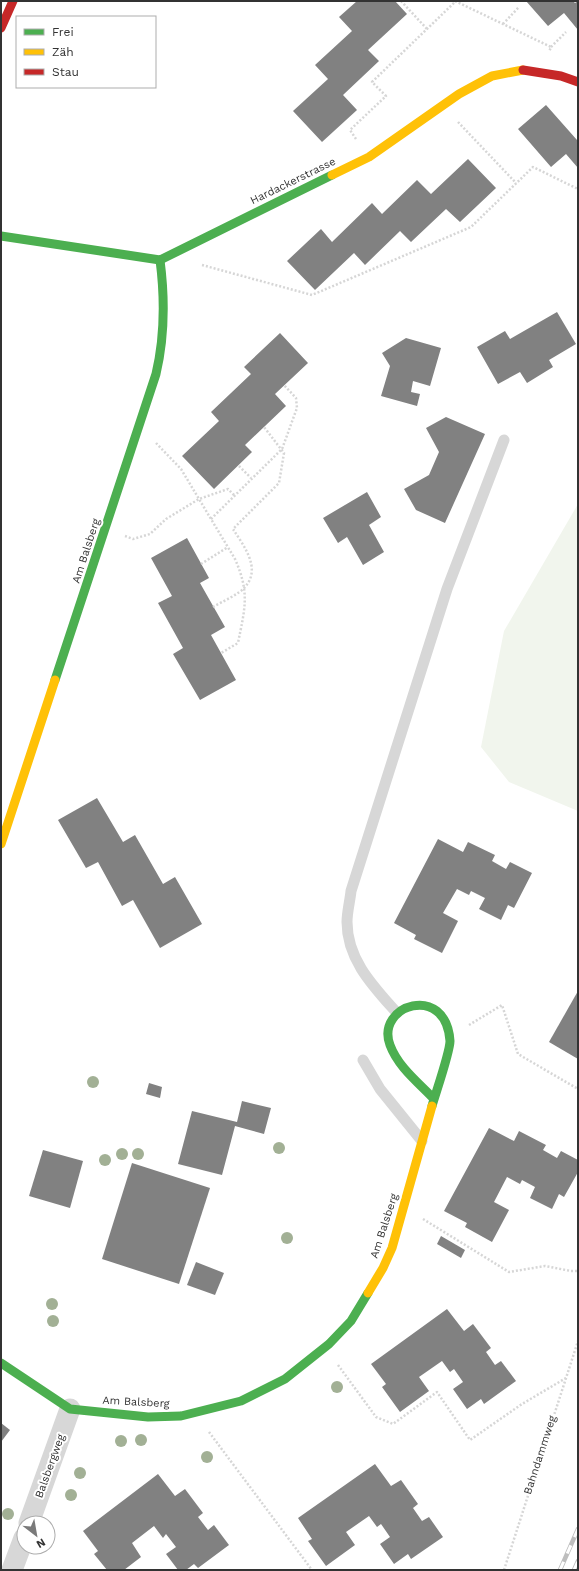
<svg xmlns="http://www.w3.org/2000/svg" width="579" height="1571" font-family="'Work Sans',sans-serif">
	<rect width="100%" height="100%" fill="#fff"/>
	<path fill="#f1f5ed" d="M578,504V811L509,782L481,747L504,631Z"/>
	<g fill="#818181">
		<path d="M357,1H395L407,14L368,50L379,61L343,95L357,110L322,142L293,111L328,79L315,65L352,31L339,17Z"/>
		<path d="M526,1H573L575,3L578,1V30L564,13L548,26Z"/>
		<path d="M546,105L577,140L578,139V168L566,154L551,167L518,129Z"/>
		<path d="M468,159L496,188L460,222L446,209L411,242L400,231L365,265L354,253L315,290L287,261L321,229L332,242L372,203L382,214L417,180L431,194Z"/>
		<path d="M557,312L576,344L549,360L553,367L527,383L520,372L498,384L477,347L505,331L510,339Z"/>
		<path d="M280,333L308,363L275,394L286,406L245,445L252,452L214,489L182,456L219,421L211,412L251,374L244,367Z"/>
		<path d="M406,338L441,348L430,386L413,381L411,392L420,394L417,406L381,396L390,366L382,353Z"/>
		<path d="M446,417L485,434L445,523L416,510L404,489L429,475L439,452L426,428Z"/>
		<path d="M367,492L381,517L369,525L384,552L363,565L347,537L338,543L323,518Z"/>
		<path d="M187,538L209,578L200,583L225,627L211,635L236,680L200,700L173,654L183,648L158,603L172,596L151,558Z"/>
		<path d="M97,798L123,842L135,835L163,884L175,877L202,924L160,948L133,900L122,906L98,862L86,868L58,820Z"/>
		<path d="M438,839L463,852L468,842L495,855L492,861L506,869L510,862L532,873L514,908L508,905L501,920L479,909L485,898L471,891L469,895L457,889L443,913L458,921L442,953L414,939L416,935L394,923Z"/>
		<path d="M578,991V1059L549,1042Z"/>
		<path d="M149,1083L162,1087L160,1098L146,1094Z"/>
		<path d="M242,1101L271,1108L264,1134L235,1126L222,1175L178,1164L192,1111L237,1122Z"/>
		<path d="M489,1128L514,1141L519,1131L546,1145L543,1150L557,1158L561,1151L578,1160V1172L564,1197L559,1194L552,1209L530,1198L535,1187L522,1180L520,1184L507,1177L494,1202L509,1210L492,1242L465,1227L467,1223L444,1211Z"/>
		<path d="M43,1150L83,1161L70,1208L29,1196Z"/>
		<path d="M132,1163L210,1188L179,1284L102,1259Z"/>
		<path d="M441,1236L465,1250L461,1258L437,1244Z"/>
		<path d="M196,1262L224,1273L215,1295L187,1285Z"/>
		<path d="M447,1309L464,1331L473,1324L491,1348L486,1352L495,1365L501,1361L516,1381L484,1404L481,1399L467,1409L453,1389L463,1382L454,1369L450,1372L442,1361L419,1377L429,1391L400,1412L382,1387L386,1384L371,1364Z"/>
		<path d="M1,1423L10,1430L1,1442Z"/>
		<path d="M375,1464L391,1486L401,1480L418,1504L413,1508L422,1521L429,1517L443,1537L411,1559L408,1554L394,1564L380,1544L390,1537L381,1524L377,1527L369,1516L346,1532L355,1545L326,1566L308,1541L312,1539L298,1518Z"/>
		<path d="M158,1474L175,1496L185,1489L203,1513L198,1517L208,1530L214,1525L229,1545L198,1568L194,1564L186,1570H178L166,1554L176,1547L166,1534L163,1538L154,1526L132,1543L141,1557L124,1570H107L94,1554L98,1551L83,1531Z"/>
	</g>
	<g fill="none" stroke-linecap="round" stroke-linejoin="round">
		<g stroke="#d6d6d6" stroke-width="2.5" stroke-dasharray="2 2" stroke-linecap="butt">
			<path d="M401,1L427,29"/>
			<path d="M455,1L551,47L549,52"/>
			<path d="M503,24L519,7"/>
			<path d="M551,47L566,32"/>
			<path d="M458,122L516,183"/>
			<path d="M356,139L350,130L386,96L372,82L456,1"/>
			<path d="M202,265L312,295L471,227L533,167L578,189"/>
			<path d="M156,443L181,469L235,559C250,593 245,608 238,643L221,653"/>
			<path d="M239,466L251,478"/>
			<path d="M211,519L282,449L297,408L296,398L284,385"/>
			<path d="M125,536L133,539L150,534L166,519L199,499L228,489L234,495"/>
			<path d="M201,564L228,547"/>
			<path d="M213,607C223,601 238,595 245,587C262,568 243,545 233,529L279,483L284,453L264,427"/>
			<path d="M469,1025L502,1005L518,1054L578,1089"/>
			<path d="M423,1219L509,1272L545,1266L571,1271H578"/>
			<path d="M338,1365L376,1417L393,1424L437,1392L470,1440L522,1404L566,1378"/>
			<path d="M209,1432L312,1570"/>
			<path d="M504,1570L578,1341"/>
		</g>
		<g stroke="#d7d7d7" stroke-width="11">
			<path d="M397,1013C374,987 347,960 347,922C347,912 350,901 351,891L447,589L504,440"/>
			<path d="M363,1060L380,1089L422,1141"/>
		</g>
		<g stroke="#d7d7d7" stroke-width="21">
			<path d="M29,1523L70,1409"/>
			<path d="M12,1570L24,1538"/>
		</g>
		<g stroke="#4caf50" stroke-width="9">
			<path d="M1,236L160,260L332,175"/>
			<path d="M55,680L156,374C165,336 165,299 160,260"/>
			<path d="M432,1106C436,1092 450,1052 450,1041C446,982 375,1005 390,1045C398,1067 419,1083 434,1099"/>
			<path d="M1,1363L70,1409L148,1417L181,1416L241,1401L285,1379L329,1344L351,1321L368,1293"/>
		</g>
		<g stroke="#ffc107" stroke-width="9">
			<path d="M332,175L369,157L459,94L492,76L523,70"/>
			<path d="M1,844L55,680"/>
			<path d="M368,1293L383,1268L392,1248L432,1106"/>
		</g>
		<g stroke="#c62828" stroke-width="9">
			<path d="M1,28L13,1"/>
			<path d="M523,70L561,76L578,82"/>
		</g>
		<defs>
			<g id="rail">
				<path d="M560,1570L578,1529"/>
				<path d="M574,1570L578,1561"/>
			</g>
		</defs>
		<use href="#rail" stroke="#bebebe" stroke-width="4.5"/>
		<use href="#rail" stroke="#fff" stroke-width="3" stroke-dasharray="9" stroke-linecap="butt"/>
	</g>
	<g fill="#a2b095">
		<circle cx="93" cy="1082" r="6"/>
		<circle cx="279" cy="1148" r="6"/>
		<circle cx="122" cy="1154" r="6"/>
		<circle cx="138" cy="1154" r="6"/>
		<circle cx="105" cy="1160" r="6"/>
		<circle cx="287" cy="1238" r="6"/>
		<circle cx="52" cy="1304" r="6"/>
		<circle cx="53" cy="1321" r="6"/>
		<circle cx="337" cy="1387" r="6"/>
		<circle cx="141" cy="1440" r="6"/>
		<circle cx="121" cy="1441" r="6"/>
		<circle cx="207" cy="1457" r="6"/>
		<circle cx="80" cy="1473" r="6"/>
		<circle cx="71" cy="1495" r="6"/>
		<circle cx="8" cy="1514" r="6"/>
	</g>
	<g text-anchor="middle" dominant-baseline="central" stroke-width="4" stroke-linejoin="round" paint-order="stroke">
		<g font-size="11" fill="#333" stroke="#fff">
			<text transform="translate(293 181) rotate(-26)">Hardackerstrasse</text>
			<text transform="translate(86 551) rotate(-72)">Am Balsberg</text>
			<text transform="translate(384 1226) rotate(-72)">Am Balsberg</text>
			<text transform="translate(136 1402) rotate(3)">Am Balsberg</text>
			<text transform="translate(540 1455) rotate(-72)">Bahndammweg</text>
			<text transform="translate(50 1466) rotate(-70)">Balsbergweg</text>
		</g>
	</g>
	<rect width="579" height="1571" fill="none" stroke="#333333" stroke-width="4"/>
	<rect x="16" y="16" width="140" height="72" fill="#ffffff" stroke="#adadad"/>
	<rect x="24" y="29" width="20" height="6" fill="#4caf50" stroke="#adadad"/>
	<text x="52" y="36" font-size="12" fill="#333333">Frei</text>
	<rect x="24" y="49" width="20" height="6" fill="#ffc107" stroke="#adadad"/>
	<text x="52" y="56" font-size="12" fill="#333333">Zäh</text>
	<rect x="24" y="69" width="20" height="6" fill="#c62828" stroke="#adadad"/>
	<text x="52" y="76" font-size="12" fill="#333333">Stau</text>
	<g transform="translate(36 1535) rotate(149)"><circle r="19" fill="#ffffff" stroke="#adadad"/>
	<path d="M0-3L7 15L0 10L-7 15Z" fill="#7a7a7a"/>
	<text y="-6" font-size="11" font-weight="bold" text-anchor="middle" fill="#333333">N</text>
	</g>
</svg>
